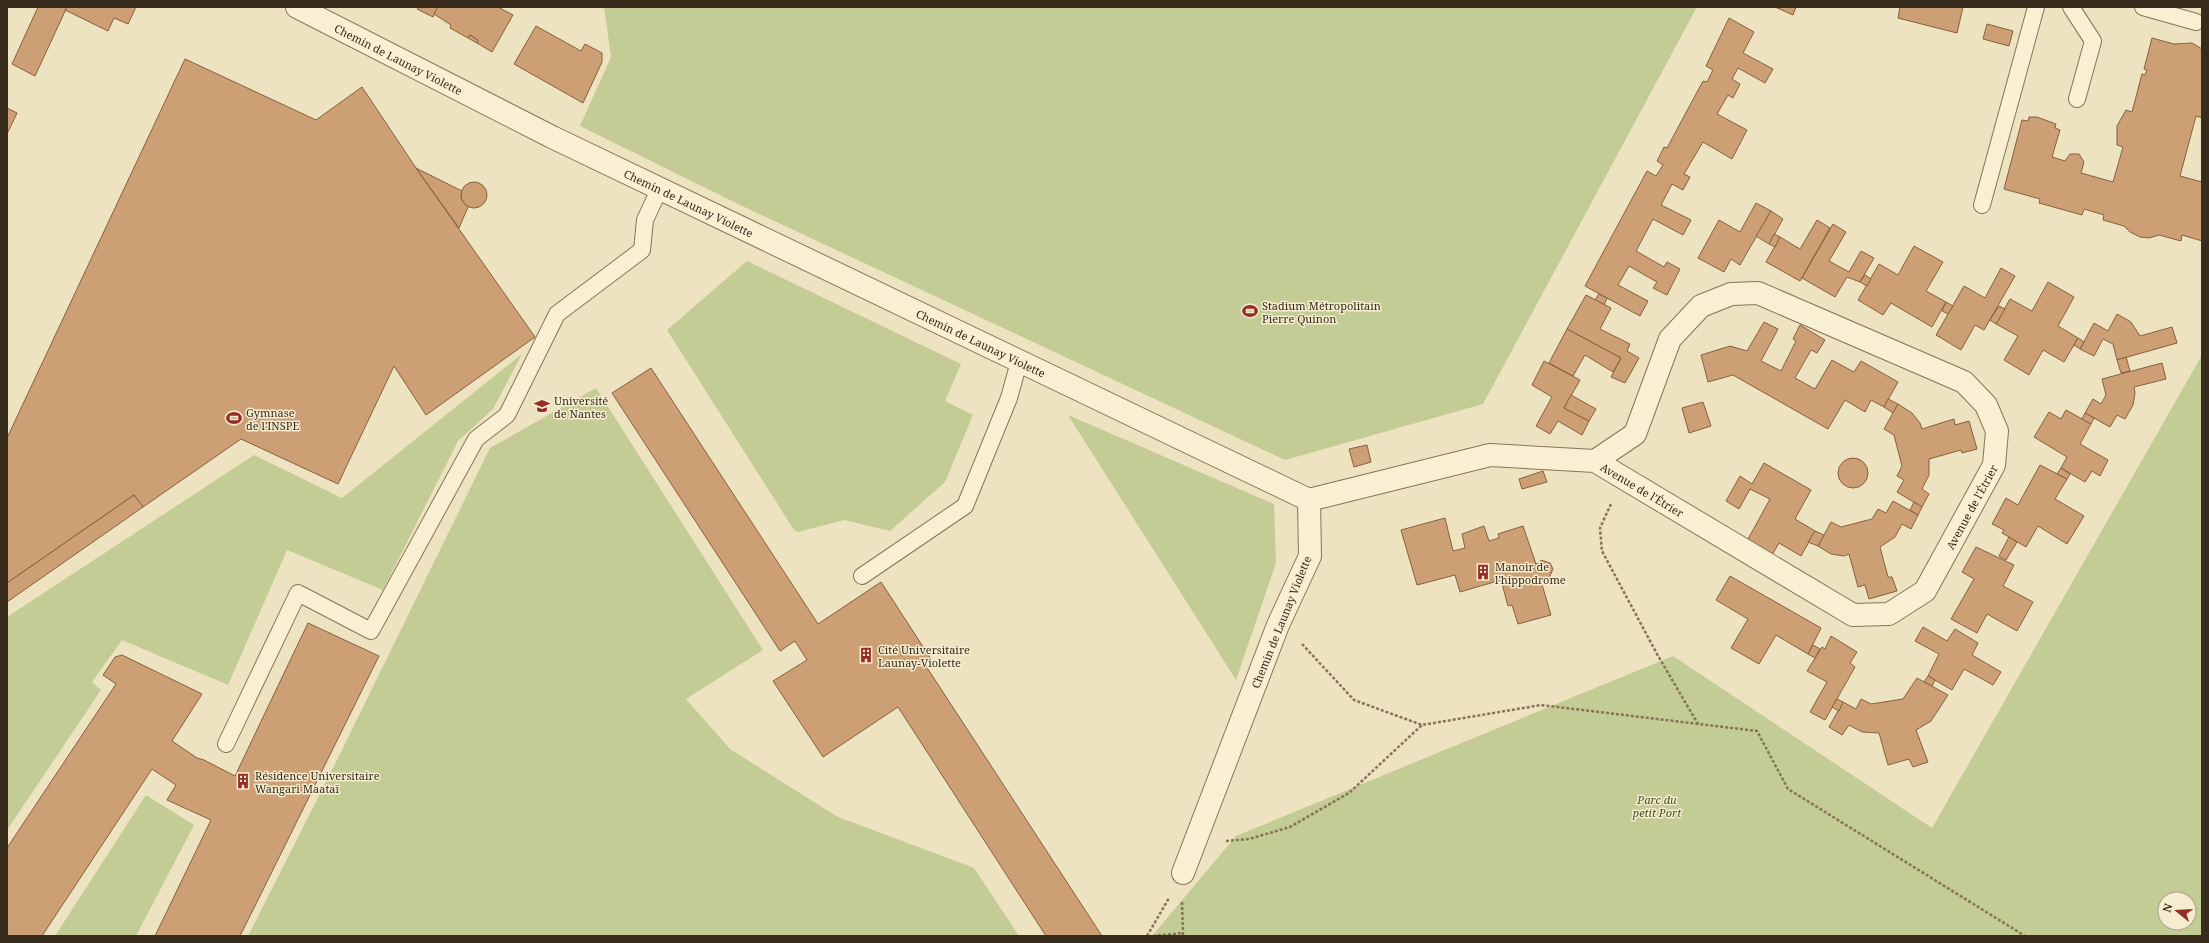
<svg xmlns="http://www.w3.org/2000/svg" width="2209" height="943" font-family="'Noto Serif',serif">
	<rect width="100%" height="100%" fill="#eee3c0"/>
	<g fill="#c2cc94" fill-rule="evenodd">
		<path d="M604,7H1697L1483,404L1285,460L738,204L580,126L611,57Z"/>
		<path d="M747,261L961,364L945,401L973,415L945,482L890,531L845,520L798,532L794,530L667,330Z"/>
		<path d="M522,354L493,409L458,441L383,590L287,550L228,685L122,640L92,682L101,690L7,830V617L254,455L342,498Z"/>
		<path d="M2202,355V936H1152L1236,836L1673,656L1932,828ZM2165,899H2189V923H2165Z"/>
		<path d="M596,388L763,650L686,699L730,749L838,817L974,868L1019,936H248L340,754L490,448Z"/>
		<path d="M1068,415L1274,504L1276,563L1236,680Z"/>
		<path d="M146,795L194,825L136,936H55Z"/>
	</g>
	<g fill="#cd9f75" stroke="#875f3d">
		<path d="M38,7H67L35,76L12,64Z"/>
		<path d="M67,7H136L128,24L114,18L108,31L65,10Z"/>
		<path d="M419,7H438L433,17L417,9Z"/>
		<path d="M438,7H498L513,15L492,52L477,43L478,40L470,35L468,38L450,28L451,25L434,14Z"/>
		<path d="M1775,7H1796L1793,15Z"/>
		<path d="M1900,7H1963L1957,33L1898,18Z"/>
		<path d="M1729,18L1754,32L1743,53L1773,69L1765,83L1738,68L1732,79L1740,84L1733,98L1728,95L1717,114L1747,130L1732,159L1703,142L1684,174L1690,177L1683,190L1672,184L1661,205L1691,220L1683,235L1653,219L1636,251L1664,267L1667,262L1680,269L1667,295L1653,288L1657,282L1629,266L1618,285L1648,301L1640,316L1585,286L1647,171L1656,176L1663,165L1657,161L1664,147L1667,148L1703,81L1707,82L1713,70L1706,66Z"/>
		<path d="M1987,24L2013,31L2009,46L1983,39Z"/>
		<path d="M536,26L581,51L585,44L602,53V62L583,103L514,64Z"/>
		<path d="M470,35L478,40L477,43L468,38Z"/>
		<path d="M2152,38L2174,44L2192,43L2202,49V118L2196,116L2180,176L2202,182V241L2182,235L2181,241L2159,235L2149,238L2140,237L2130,232L2124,226L2103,220L2104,215L2084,209L2082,215L2039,203L2040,199L2004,189L2022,120L2028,121L2029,117H2037L2056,124L2055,128L2060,130L2052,157L2065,161L2070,154H2079L2084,162L2081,173L2113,182L2123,147L2117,145V126L2126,110L2132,112L2142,74L2145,75L2147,70L2144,69Z"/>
		<path d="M185,59L316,120L362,87L416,168L535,337L426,415L394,366L338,484L241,439L143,507L134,495L7,583V438Z"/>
		<path d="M7,108L17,113L7,134Z"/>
		<path d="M416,168L462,191L461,197L463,202L468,207L459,228Z"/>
		<circle cx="474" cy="195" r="13"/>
		<path d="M1756,203L1771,211L1740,265L1731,259L1724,272L1698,258L1719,220L1740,232Z"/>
		<path d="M1771,211L1783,219L1769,244L1756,236Z"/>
		<path d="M1817,220L1830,228L1800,281L1766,262L1780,237L1800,249Z"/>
		<path d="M1833,224L1846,232L1829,261L1849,272L1861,251L1874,258L1860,282L1847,277L1835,297L1802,278Z"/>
		<path d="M1774,234L1780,237L1775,247L1769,244Z"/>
		<path d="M1914,246L1943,262L1926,291L1946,302L1932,327L1891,303L1883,315L1858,300L1879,264L1898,275Z"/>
		<path d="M2001,268L2015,276L1984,330L1975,325L1961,350L1936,335L1964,286L1985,298Z"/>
		<path d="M1865,275L1871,279L1867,286L1860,282Z"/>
		<path d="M2048,282L2074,297L2058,326L2078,338L2064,362L2043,350L2029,375L2004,360L2018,336L1996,324L2010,299L2032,311Z"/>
		<path d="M1599,294L1607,298L1604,305L1595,300Z"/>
		<path d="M1586,295L1611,308L1600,329L1630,344L1627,351L1639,358L1625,383L1611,377L1621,358L1567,329Z"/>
		<path d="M1946,302L1953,306L1948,314L1942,311Z"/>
		<path d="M1999,306L2005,309L1996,324L1990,320Z"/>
		<path d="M2117,314L2131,322L2140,336L2172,327L2177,343L2117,360L2113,344L2103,339L2094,356L2080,349L2094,323L2108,331Z"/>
		<path d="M1764,322L1778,329L1761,361L1781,371L1796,341L1793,339L1800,325L1825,340L1817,353L1811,350L1795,378L1815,389L1832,360L1854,372L1861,361L1898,382L1884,407L1871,400L1865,412L1845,400L1828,429L1733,375L1708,382L1701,355L1730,346L1747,351Z"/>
		<path d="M1567,329L1621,358L1613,372L1585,355L1573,376L1549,363Z"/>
		<path d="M2078,338L2084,342L2080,349L2074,345Z"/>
		<path d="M2126,357L2130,371L2121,373L2117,360Z"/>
		<path d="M1544,361L1580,380L1564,408L1589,421L1582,435L1558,421L1550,434L1536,426L1552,397L1532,385Z"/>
		<path d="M2162,363L2166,379L2134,387L2135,393L2133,405L2125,419L2117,415L2110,427L2085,413L2093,399L2101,404L2106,395L2102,379Z"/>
		<path d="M651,368L818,624L881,582L931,659L924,663L1102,936H1046L898,707L823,757L773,681L807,660L795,641L780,651L612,393Z"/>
		<path d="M1571,395L1596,409L1589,421L1564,408Z"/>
		<path d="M1888,399L1898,404L1893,413L1884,407Z"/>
		<path d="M1703,402L1711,426L1689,433L1682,408Z"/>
		<path d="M1898,404L1912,413L1920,423L1922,429L1954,419L1955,425L1969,421L1977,449L1962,453L1961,450L1929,459V475L1922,489L1929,494L1922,507L1897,492L1904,480L1897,476L1902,466L1894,435L1884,429Z"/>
		<path d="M2066,410L2091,424L2080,444L2108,460L2100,476L2092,471L2085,482L2061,468L2067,457L2034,437L2049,412L2061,419Z"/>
		<path d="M2085,413L2094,418L2091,424L2082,419Z"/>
		<path d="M1367,445L1371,462L1354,467L1349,449Z"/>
		<circle cx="1853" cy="473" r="15"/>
		<path d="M1764,463L1811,490L1795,519L1815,531L1801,556L1779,543L1772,555L1747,541L1770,499L1750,489L1739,509L1726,501L1740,476L1752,484Z"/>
		<path d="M2040,465L2067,479L2055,499L2084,516L2067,544L2038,526L2026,547L2002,533L2004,530L1992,524L2006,498L2018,505Z"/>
		<path d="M2061,468L2070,474L2067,479L2057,474Z"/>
		<path d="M1543,471L1547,482L1522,489L1519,479Z"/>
		<path d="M134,495L143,507L7,602V583Z"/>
		<path d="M1893,501L1918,515L1911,529L1902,524L1895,537L1880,547L1888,577H1892L1897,591L1869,599L1865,585L1858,587L1849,554L1844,556L1831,554L1818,546L1831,522L1841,527L1872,519L1878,509L1886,513Z"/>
		<path d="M1914,502L1922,507L1918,515L1910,510Z"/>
		<path d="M1445,518L1453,551L1465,548L1462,534L1484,526L1489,541L1499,538L1498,534L1523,526L1536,564L1540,563L1541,560L1550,563L1553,569L1549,578L1541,581L1551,615L1518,624L1512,605L1508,606L1501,580L1460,592L1455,575L1417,585L1401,530Z"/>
		<path d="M1815,531L1824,535L1818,546L1808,542Z"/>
		<path d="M2009,537L2017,542L2006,560L1999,556Z"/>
		<path d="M1976,547L2014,565L2003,586L2033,602L2017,631L1987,614L1977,633L1951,619L1974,579L1962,572Z"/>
		<path d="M1730,576L1821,628L1808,654L1776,635L1759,664L1731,648L1748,619L1716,600Z"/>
		<path d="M308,623L379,656L240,936H155L211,820L167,800L176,785L152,769L42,936H7V848L116,684L103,675L115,657L122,655L202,694L172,741L197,758L204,760L235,776Z"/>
		<path d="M1923,627L1947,641L1955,629L1978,643L1972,655L2001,672L1993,685L1964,669L1952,690L1928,676L1939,654L1915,641Z"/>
		<path d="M1831,636L1857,652L1850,663L1855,667L1825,720L1810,712L1827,682L1807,671L1822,647L1825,649Z"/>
		<path d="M1813,645L1820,649L1815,658L1808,654Z"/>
		<path d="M1928,676L1935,680L1932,686L1924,682Z"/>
		<path d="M1917,678L1948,695L1931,721L1916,730L1928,762L1913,767L1909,759L1888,765L1879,733L1862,732L1849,725L1842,735L1829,727L1843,702L1856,709L1861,699L1871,704L1903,699Z"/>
		<path d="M1837,699L1843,702L1839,711L1832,707Z"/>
	</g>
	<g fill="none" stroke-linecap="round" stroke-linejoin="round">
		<defs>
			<g id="service">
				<path d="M2071,7L2093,41L2077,99"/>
				<path d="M2143,7L2196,22"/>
				<path d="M1982,205L2036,7"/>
				<path d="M862,576L965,506L1009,398L1019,362"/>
				<path d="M226,744L298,593L371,631L476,439L507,415L557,314L642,250L645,220L659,190"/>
			</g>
			<g id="minor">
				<path id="s1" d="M297,7L552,137L1309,500L1310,556L1278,625L1183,873"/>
				<path id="s2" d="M1309,500L1490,455L1595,461L1853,615L1889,614L1925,591L1994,465L1997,431L1986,405L1964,382L1758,293L1731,294L1701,306L1670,339L1635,434L1595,461"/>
			</g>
		</defs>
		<use href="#service" stroke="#877458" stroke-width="18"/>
		<use href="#minor" stroke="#877458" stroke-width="24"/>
		<g stroke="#877458" stroke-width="2.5" stroke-dasharray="3 2" stroke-linecap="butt">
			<path d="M1611,504L1600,528L1602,551L1657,654L1698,724"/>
			<path d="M1302,644L1354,700L1422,725L1541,705L1757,731L1788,789L2025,936"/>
			<path d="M1226,841L1249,839L1290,827L1349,793L1422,725"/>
			<path d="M1182,902L1183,936"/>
			<path d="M1147,936L1169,898"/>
			<path d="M1153,936L1182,933"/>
		</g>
		<use href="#service" stroke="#f9f0d3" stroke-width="16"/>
		<use href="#minor" stroke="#f9f0d3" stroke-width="22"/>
	</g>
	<defs>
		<symbol id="stadium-bare" viewBox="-9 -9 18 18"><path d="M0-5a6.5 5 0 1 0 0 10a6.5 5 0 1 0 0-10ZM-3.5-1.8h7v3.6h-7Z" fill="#972d27" stroke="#f6edd0" stroke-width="2.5" paint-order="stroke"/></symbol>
		<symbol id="university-bare" viewBox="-9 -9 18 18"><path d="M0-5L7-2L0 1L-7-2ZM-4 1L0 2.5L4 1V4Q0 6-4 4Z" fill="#972d27" stroke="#f6edd0" stroke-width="2.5" paint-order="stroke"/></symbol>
		<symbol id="building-bare" viewBox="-9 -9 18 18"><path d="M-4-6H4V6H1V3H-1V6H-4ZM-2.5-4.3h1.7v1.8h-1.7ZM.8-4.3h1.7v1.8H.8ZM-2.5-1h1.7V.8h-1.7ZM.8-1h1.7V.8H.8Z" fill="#972d27" stroke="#f6edd0" stroke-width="2.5" paint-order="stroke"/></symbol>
	</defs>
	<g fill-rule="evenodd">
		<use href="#stadium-bare" x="1239" y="300" width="22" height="22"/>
		<use href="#university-bare" x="531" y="395" width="22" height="22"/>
		<use href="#stadium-bare" x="223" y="407" width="22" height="22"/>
		<use href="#building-bare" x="1472" y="561" width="22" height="22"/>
		<use href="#building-bare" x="855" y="644" width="22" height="22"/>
		<use href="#building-bare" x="232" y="770" width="22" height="22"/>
	</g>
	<g text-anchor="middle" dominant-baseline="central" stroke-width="3" stroke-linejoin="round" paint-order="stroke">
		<g font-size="11" fill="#372b1c" stroke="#f6edd0">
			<text stroke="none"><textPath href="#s1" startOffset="114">Chemin de Launay Violette</textPath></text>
			<text stroke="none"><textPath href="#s1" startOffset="438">Chemin de Launay Violette</textPath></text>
			<text stroke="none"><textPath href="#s1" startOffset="762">Chemin de Launay Violette</textPath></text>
			<text stroke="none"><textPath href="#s2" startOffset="347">Avenue de l'Étrier</textPath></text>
			<text stroke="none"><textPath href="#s2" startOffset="767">Avenue de l'Étrier</textPath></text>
			<text transform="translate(1281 622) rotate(-68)">Chemin de Launay Violette</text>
		</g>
		<g font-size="11" fill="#372b1c" stroke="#f6edd0" text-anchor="start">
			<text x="1262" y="305">Stadium Métropolitain<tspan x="1262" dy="13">Pierre Quinon</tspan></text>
			<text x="554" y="400">Université<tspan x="554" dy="13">de Nantes</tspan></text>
			<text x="246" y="412">Gymnase<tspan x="246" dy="13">de l'INSPE</tspan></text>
			<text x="1495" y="566">Manoir de<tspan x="1495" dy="13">l'hippodrome</tspan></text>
			<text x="878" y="649">Cité Universitaire<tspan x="878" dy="13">Launay-Violette</tspan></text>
			<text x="255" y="775">Résidence Universitaire<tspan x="255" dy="13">Wangari Maataï</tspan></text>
		</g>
		<g font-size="11" font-style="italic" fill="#445323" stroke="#f6edd0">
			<text x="1657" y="799">Parc du<tspan x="1657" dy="13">petit Port</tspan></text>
		</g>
	</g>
	<rect width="2209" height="943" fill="none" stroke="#372b1c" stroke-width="16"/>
	<g transform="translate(2177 911) rotate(288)"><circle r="19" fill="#f6edd0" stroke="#aa9f88"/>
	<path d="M0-3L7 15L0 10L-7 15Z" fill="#972d27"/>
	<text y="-6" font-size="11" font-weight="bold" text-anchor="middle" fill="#372b1c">N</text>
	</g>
</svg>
